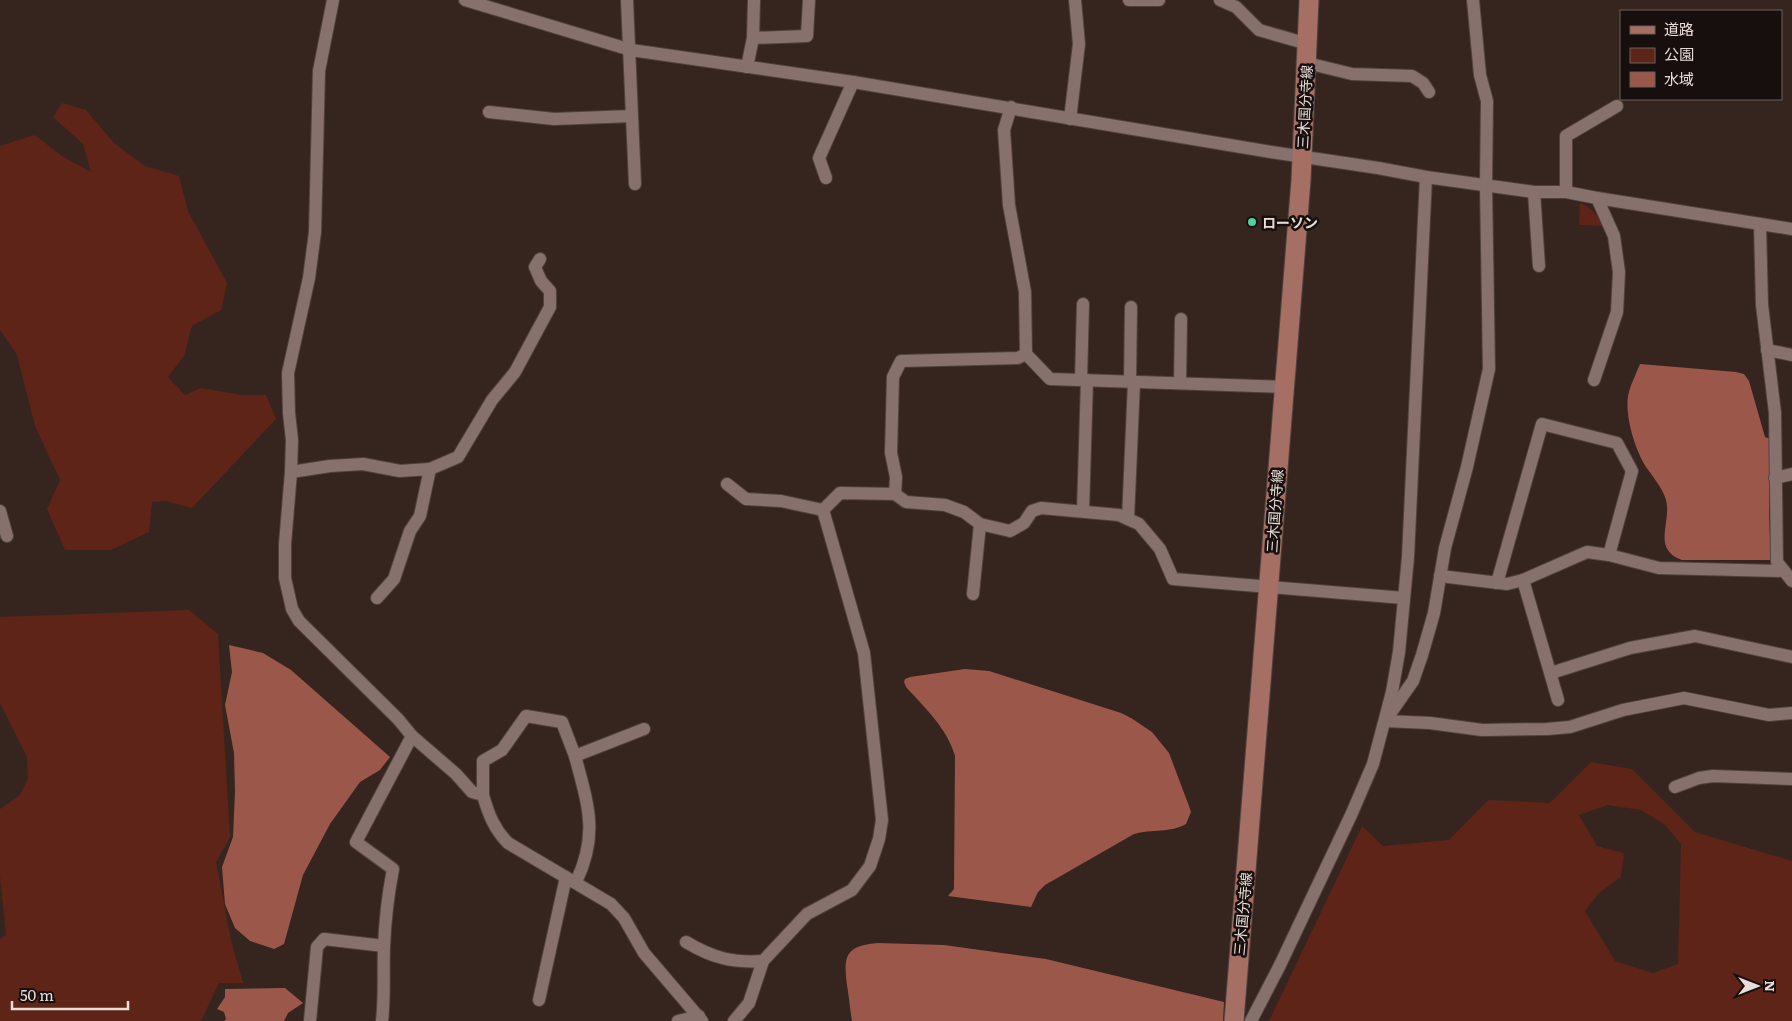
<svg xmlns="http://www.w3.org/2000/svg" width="1792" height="1021" font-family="Literata,'Noto Sans JP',serif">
	<rect width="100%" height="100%" fill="#36241f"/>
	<g fill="#5e2418" fill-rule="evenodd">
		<path d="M62,103L86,110L114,143L145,166L179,176L188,211L227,283L221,310L192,326L184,356L168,377L185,395L201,388L242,395H266L276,419L192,508L166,501L152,502L149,532L111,550H65L47,509L60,480L35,426L17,355L0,330V146L35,135L62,156L91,172L83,144L53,117Z"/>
		<path d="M1580,203C1592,208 1597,215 1604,226L1579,225Z"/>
		<path d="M189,610L218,634L230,837L216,862L231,940L243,983H219L201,1021H0V939L6,935L0,876V809L20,795L28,778L27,757L0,703V617Z"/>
		<path d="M1591,762L1632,769L1695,832L1792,861V1021H1269L1362,826L1383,846L1449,840L1488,800L1550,803ZM1608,805L1641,810L1664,824L1681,844L1678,964L1653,973L1615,961L1585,911L1599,893L1621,877L1624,853L1597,846L1579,815Z"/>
	</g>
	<g fill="#9b584a">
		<path d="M1640,364L1736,372L1744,374L1749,381L1765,437L1770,439L1769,514L1771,560H1682C1651,549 1672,522 1666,500C1662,487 1653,477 1646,467C1635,449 1625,417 1628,396C1630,386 1636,374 1640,364Z"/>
		<path d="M229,645L263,653L291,670L390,757L380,770L360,782L330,824L303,875L284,944L274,949L250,941L235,928L225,904L222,867L233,837L235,792L234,753L225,705L232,672Z"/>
		<path d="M965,669L989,671L1121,713L1131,718L1152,732L1169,753L1189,806L1191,812L1186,824C1171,833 1151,829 1134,834L1045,885L1038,892L1031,907L948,896L954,889L955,756C947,728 925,708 906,687L904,682L905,679L910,677Z"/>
		<path d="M878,943L944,945L1046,959L1224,1002L1223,1021H852C850,1009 849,997 847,985C843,955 846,946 878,943Z"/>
		<path d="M285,988L303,1003L288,1013L284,1021H224L226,1019L224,1012L217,1009L225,997V989Z"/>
	</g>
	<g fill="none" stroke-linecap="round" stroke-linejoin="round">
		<defs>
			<g id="minor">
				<path d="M333,0L319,71L315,232L309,278L288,373L289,413L292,440L291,472L285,544V578L292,609L299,621L398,719L412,736L456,774L472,792L483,795C488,813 494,829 508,843L611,904L624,918L644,953L702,1021"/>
				<path d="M465,0L631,50L853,82L1271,152L1378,168L1426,177L1534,192H1566L1597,198L1792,229"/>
				<path d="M1129,0H1159"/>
				<path d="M1220,0L1236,7L1259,30L1308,44"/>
				<path d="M1473,0L1480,75L1487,101L1486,185L1489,369L1467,467L1445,548L1434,613L1422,655L1413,681L1385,721L1430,723L1482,730L1547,729L1570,727L1623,710L1684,698L1769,715L1792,713"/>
				<path d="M753,38L807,36L809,0"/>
				<path d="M1307,63L1352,74L1412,76L1423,83L1429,92"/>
				<path d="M747,67L753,38L754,0"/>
				<path d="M489,112L554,119L632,116L627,0"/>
				<path d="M632,116L635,184"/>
				<path d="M1070,119L1079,44L1075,0"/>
				<path d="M826,178L819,158L853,82"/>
				<path d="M1534,192L1539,266"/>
				<path d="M1566,192V136L1617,106"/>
				<path d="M1760,225L1762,305L1775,413L1777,562L1792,581"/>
				<path d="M1767,350L1792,355"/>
				<path d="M1026,354L1050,379L1284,387"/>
				<path d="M1081,380L1083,304"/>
				<path d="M1594,380L1617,312L1619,272L1614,236L1597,198"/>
				<path d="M1130,382L1131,307"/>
				<path d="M1180,383L1181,319"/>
				<path d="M430,469L458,457L492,400L515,372L550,307V291L541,281L535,267L540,259"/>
				<path d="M291,472L330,466L363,464L400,471L430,469L420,516L410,531L394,579L377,598"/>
				<path d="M1775,478L1792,474"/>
				<path d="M727,484L746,499L781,501L823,510"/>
				<path d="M895,494L896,477L891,453L893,377L901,361L1018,358L1026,354L1025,292L1009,205L1004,130L1011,107"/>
				<path d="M0,511L7,536"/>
				<path d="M1083,511L1087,380"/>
				<path d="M1128,519L1134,382"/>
				<path d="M1440,576L1507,584L1523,580L1587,552L1609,555L1659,568L1784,571"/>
				<path d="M1523,580L1558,700"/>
				<path d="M1497,583L1542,424L1617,443L1632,471L1609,555"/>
				<path d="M973,594L980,524"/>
				<path d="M1551,673L1630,648L1695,636L1792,657"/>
				<path d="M1675,787L1699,778L1713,776L1792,779"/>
				<path d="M483,795V761L502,750L526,716L562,722L575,756"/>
				<path d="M576,882C599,834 588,805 575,756L644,729"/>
				<path d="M686,942C713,958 732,963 763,961"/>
				<path d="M539,1000L566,877"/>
				<path d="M310,1021L317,947L324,939L384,946"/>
				<path d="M382,1021C385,996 383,972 384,947C385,920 388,895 393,869L356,842L412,736"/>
				<path d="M678,1021L699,1016"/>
				<path d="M734,1021L749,1003L763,961L807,914L852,890L870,866L879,839L882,820L864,653L823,510L840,493L895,494L906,502L945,505L964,512L980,524L1010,531L1024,523L1032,511L1041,508L1119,515L1139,524L1160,549L1173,579L1404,598"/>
				<path d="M1251,1021L1280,965L1352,813L1373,764L1392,692L1399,652L1408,557L1426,177"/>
			</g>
			<path id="primary" d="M1234,1021L1301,180L1309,0"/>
		</defs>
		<use href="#minor" stroke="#51423f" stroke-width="14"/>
		<use href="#primary" stroke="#51423f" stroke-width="21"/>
		<use href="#minor" stroke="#87716c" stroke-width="12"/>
		<use href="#primary" stroke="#a56f63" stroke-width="19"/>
	</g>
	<circle fill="#4bd49b" stroke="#170f0d" stroke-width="2" cx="1252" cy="222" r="5"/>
	<g text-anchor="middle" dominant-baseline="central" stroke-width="5" stroke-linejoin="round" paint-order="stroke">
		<g font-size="14" fill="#e9ddda" stroke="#170f0d">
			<text transform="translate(1304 107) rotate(-87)">三木国分寺線</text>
			<text transform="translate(1274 511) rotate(-86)">三木国分寺線</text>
			<text transform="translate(1242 914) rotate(-85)">三木国分寺線</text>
		</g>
		<g font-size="14" font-weight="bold" fill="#e9ddda" stroke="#170f0d" text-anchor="start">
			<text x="1262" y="222">ローソン</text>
		</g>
	</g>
	<rect x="1620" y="10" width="162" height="90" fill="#170f0d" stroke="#6b615f"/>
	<rect x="1630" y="26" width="25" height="8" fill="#a56f63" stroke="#6b615f"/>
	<text x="1664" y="35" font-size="15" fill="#e9ddda">道路</text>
	<rect x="1630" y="48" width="25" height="15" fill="#5e2418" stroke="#6b615f"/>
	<text x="1664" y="60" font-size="15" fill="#e9ddda">公園</text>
	<rect x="1630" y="72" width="25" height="15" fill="#9b584a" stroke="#6b615f"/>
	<text x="1664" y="85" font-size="15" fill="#e9ddda">水域</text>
	<g transform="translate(1757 986) rotate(90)" stroke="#170f0d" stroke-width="4" paint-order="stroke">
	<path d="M0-4L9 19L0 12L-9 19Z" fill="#e9ddda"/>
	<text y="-8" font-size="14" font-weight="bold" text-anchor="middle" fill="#e9ddda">N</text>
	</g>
	<path d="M12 1001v8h116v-8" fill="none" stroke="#e9ddda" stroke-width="2.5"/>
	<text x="20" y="1001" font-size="15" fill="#e9ddda" stroke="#170f0d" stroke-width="4" paint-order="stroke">50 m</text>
</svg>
